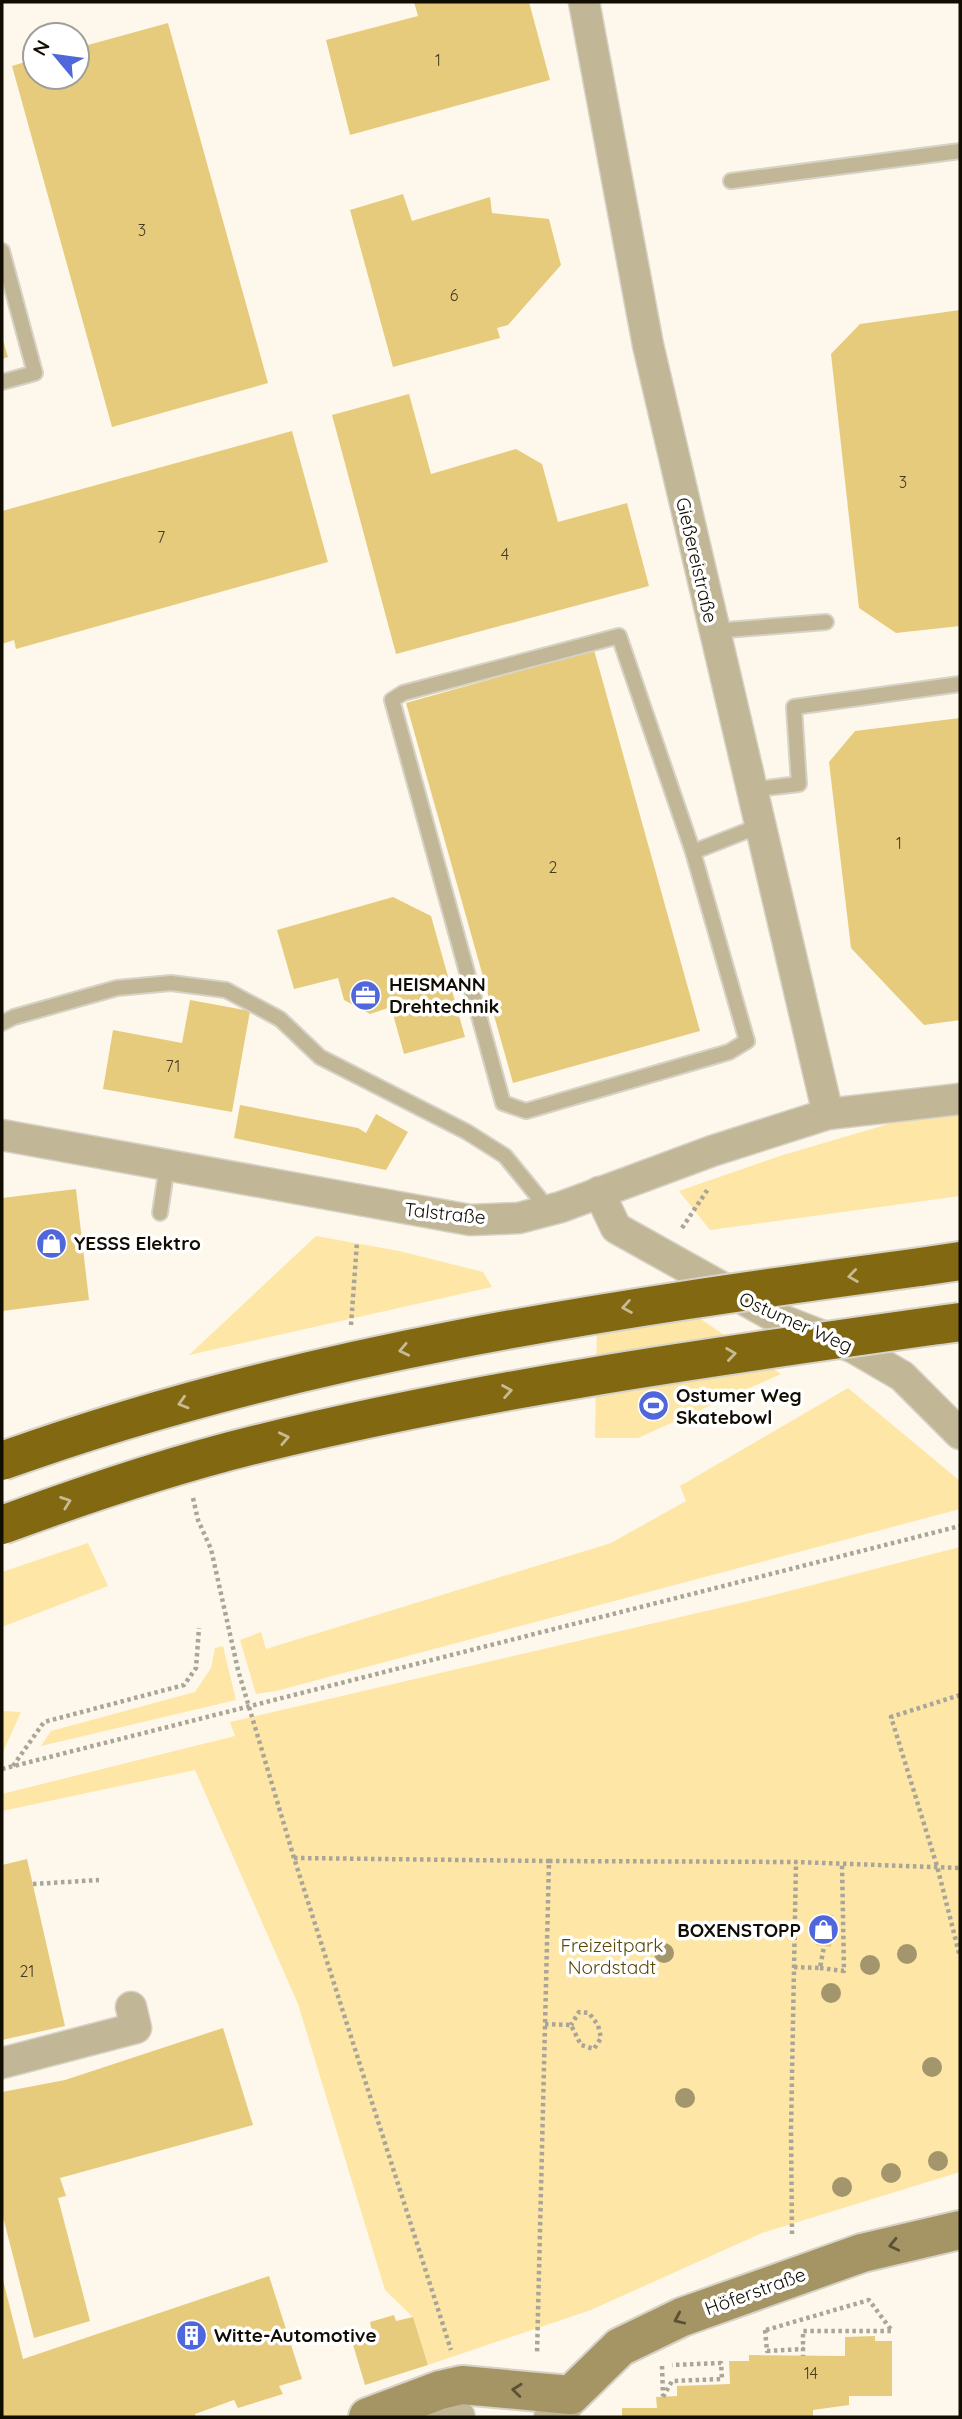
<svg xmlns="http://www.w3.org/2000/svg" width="962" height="2419" font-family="Quicksand,sans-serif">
	<rect width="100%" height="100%" fill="#fdf8eb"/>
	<g fill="#fde6a6">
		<path d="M960,1115V1196L710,1230L679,1191L783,1155L892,1123Z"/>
		<path d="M316,1236L399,1251L483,1272L492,1287L189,1355Z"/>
		<path d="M692,1313L781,1374L638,1438H595L597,1328Z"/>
		<path d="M848,1388L960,1481V1509L276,1691L256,1694L240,1640L261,1632L266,1649L611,1543L686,1501L680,1486Z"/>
		<path d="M88,1543L108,1586L2,1627V1572Z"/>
		<path d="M960,1547V2172L762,2233L591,2310L428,2365L413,2317L385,2290L298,2004L195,1770L2,1811V1794L235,1736L230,1722L766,1597Z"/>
		<path d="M223,1646L236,1700L41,1746L51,1731L195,1692L211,1668L215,1648Z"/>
		<path d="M2,1711L21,1712L2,1754Z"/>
	</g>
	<g fill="#e7cb7d">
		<path d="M414,2H529L550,80L350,135L326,40L418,16Z"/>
		<path d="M168,23L268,383L112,427L12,66L35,59V77H77V48Z"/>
		<path d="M403,194L412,221L490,197L492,213L549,219L561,265L508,325L497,328L500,338L393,367L350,210Z"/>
		<path d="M960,310V626L896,633L859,608L831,354L860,324Z"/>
		<path d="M2,337L8,357L2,359Z"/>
		<path d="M409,394L431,474L516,449L542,464L558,522L627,503L649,586L396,654L332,415Z"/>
		<path d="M292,431L328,562L16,649L14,640L2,644V511Z"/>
		<path d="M594,650L700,1031L513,1083L406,703Z"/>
		<path d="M960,718V1020L924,1025L851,948L829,762L855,731Z"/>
		<path d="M393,897L431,916L465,1037L404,1054L391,1007L370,1014L344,1000L338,978L294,989L277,930Z"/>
		<path d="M190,1000L250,1011L232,1112L103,1089L113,1030L182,1043Z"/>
		<path d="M240,1105L358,1128L366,1133L376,1114L408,1132L386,1170L234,1138Z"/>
		<path d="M76,1189L89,1300L2,1311V1198Z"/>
		<path d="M27,1859L65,2026L2,2040V1865Z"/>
		<path d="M819,1914L833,1915L831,1947L816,1945Z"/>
		<path d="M223,2028L253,2125L60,2178L66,2196L58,2198L90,2321L34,2338L2,2213V2092L65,2080Z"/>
		<path d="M2,2276L23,2359L269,2276L302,2379L279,2386L283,2394L238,2408L234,2400L195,2414L196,2417H2Z"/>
		<path d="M394,2315L396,2321L413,2317L428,2365L365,2385L351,2338L372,2332L370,2322Z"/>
		<path d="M875,2336V2341H892V2396H849V2405L813,2410V2417H622V2408H657L656,2397L677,2396V2386L730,2384L729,2361H749V2355L845,2356V2337Z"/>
	</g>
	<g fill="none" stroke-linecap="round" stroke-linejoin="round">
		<defs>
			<g id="service">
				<path d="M731,181L960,151"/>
				<path d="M2,251L35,373L2,382"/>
				<path d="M714,631L826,622"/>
				<path d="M750,790L799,784L794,707L960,684"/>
				<path d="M693,852L619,636L403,693L392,700L503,1103L526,1111L729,1052L747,1041L693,852L759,826"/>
				<path d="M2,1023L14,1017L117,988L171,983L226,990L280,1019L320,1057L467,1132L505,1156L549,1210"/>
				<path d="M160,1213L167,1166"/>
			</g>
			<g id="minor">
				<path d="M584,2L648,345L828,1114"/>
				<path d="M2,1135L470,1220L519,1218L561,1207L712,1151L828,1114L960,1099"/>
				<path d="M599,1192L616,1228L777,1318L854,1348L902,1376L960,1434"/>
				<path d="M2,2063L136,2028L131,2007"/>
			</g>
			<g id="tertiary">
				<path d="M416,2400L456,2417"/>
				<path d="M553,2417L571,2395"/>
			</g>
			<path id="secondary" d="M368,2417L440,2390L462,2385L571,2395L620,2347L682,2317L862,2253L960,2230"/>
			<path id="motorway" d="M920,1267L960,1261"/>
		</defs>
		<use href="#service" stroke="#d7d2c6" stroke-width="18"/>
		<use href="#minor" stroke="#d7d2c6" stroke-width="33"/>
		<use href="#tertiary" stroke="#d7d2c6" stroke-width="40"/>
		<use href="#secondary" stroke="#d7d2c6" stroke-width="42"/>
		<use href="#motorway" stroke="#d7d2c6" stroke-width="42"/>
		<g stroke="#aaa599" stroke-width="4.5" stroke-dasharray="3.5 3.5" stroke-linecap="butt">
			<path d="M682,1228L708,1189"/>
			<path d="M351,1325L357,1242"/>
			<path d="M193,1498L198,1520L211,1549L238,1670L294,1858L451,2350"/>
			<path d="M960,1695L891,1717L937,1866L960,1957"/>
			<path d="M13,1766L44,1722L184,1685L196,1668L199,1628"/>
			<path d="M2,1769L960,1526"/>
			<path d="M294,1858L549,1861L537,2354"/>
			<path d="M549,1861L796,1862L960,1868"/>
			<path d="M33,1884L99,1880"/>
			<path d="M794,1967L820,1968L824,1946"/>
			<path d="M820,1968L844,1971L842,1864"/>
			<path d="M545,2024L571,2025L581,2045L594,2049L601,2038L598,2025L589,2013L579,2012L571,2025"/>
			<path d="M792,2234L791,2130L796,1862"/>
			<path d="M765,2330L767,2351L803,2349V2356"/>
			<path d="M766,2330L869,2300L892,2331H803V2349"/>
			<path d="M662,2366L663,2396"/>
			<path d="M663,2397L672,2381L722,2379L721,2363L672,2365"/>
		</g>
		<use href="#service" stroke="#c1b695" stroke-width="14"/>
		<use href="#minor" stroke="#c1b695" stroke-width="30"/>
		<use href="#tertiary" stroke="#c1b695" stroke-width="37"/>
		<use href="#secondary" stroke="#a69564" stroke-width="38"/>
		<use href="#motorway" stroke="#826810" stroke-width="38"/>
		<defs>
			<g id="motorway-bridge">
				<path d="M2,1461C298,1354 610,1309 920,1267"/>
				<path d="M2,1525C86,1494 172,1465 258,1444C490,1387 725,1355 960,1322"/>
			</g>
		</defs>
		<use href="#motorway-bridge" stroke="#d7d2c6" stroke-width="42" stroke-linecap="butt"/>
		<use href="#motorway-bridge" stroke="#826810" stroke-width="38"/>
	</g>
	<g fill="#a3966c">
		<circle cx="664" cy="1953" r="10"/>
		<circle cx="907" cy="1954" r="10"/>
		<circle cx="870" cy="1965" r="10"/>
		<circle cx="831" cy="1993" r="10"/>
		<circle cx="932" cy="2067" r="10"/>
		<circle cx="685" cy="2098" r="10"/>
		<circle cx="938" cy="2161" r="10"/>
		<circle cx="891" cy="2173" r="10"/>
		<circle cx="842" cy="2187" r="10"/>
	</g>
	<defs><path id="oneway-chevron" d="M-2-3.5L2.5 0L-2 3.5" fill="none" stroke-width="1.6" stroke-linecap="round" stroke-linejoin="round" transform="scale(1.75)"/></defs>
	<g stroke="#c7bb93">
		<use href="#oneway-chevron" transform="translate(853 1276) rotate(172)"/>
		<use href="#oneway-chevron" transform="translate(627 1307) rotate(170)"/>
		<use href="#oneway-chevron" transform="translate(404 1350) rotate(168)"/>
		<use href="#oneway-chevron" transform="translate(731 1354) rotate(-8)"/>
		<use href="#oneway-chevron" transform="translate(507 1391) rotate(-10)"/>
		<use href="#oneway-chevron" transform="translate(183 1403) rotate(163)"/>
		<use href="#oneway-chevron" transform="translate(284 1438) rotate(-12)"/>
		<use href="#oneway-chevron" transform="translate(66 1502) rotate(-20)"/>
	</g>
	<g stroke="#5c5134">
		<use href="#oneway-chevron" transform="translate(894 2245) rotate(167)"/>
		<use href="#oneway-chevron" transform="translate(679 2319) rotate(156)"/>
		<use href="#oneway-chevron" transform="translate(517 2390) rotate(-174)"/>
	</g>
	<defs>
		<symbol id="office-disc" viewBox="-11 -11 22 22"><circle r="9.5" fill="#4f67db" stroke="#fff"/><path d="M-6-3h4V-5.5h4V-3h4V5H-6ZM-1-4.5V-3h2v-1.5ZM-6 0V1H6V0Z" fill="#fff"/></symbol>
		<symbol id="shop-disc" viewBox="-11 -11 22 22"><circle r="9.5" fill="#4f67db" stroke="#fff"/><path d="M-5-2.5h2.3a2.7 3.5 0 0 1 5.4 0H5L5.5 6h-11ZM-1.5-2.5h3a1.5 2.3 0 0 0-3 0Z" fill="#fff"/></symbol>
		<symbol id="stadium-disc" viewBox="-11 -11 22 22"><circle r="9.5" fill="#4f67db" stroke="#fff"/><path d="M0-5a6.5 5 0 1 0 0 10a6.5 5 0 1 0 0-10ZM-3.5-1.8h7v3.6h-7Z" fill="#fff"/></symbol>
		<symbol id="building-disc" viewBox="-11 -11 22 22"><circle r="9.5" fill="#4f67db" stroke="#fff"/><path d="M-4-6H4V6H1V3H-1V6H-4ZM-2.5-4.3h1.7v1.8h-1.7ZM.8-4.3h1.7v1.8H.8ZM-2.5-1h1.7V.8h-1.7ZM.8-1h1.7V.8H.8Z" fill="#fff"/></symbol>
	</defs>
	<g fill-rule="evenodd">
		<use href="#office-disc" x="348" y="978" width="35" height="35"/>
		<use href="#shop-disc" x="34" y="1226" width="35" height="35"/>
		<use href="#stadium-disc" x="636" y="1388" width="35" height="35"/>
		<use href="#shop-disc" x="806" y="1912" width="35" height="35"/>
		<use href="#building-disc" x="174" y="2318" width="35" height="35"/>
	</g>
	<g text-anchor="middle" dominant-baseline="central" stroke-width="7" stroke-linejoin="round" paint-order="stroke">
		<g font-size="16" fill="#463c22">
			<text x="438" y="60">1</text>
			<text x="142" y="230">3</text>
			<text x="454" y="295">6</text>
			<text x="903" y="482">3</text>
			<text x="161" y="537">7</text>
			<text x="505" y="554">4</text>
			<text x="899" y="843">1</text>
			<text x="553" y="867">2</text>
			<text x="173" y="1066">71</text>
			<text x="27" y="1971">21</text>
			<text x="811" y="2373">14</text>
		</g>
		<g font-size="19" fill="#110d03" stroke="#fff">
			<text transform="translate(697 560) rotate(77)">Gießereistraße</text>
			<text transform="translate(445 1213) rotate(6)">Talstraße</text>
			<text transform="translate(796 1322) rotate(24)">Ostumer Weg</text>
			<text transform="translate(755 2291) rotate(-20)">Höferstraße</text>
		</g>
		<g font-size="19" font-weight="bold" fill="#110d03" stroke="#fff" text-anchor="start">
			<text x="389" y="984">HEISMANN<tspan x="389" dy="22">Drehtechnik</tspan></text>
			<text x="74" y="1243">YESSS Elektro</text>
			<text x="676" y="1395">Ostumer Weg<tspan x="676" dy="22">Skatebowl</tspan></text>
			<text x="801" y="1930" text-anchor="end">BOXENSTOPP</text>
			<text x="214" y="2335">Witte-Automotive</text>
		</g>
		<g font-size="19" fill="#594605" stroke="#fff">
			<text x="612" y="1945">Freizeitpark<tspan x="612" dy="22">Nordstadt</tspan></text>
		</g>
	</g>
	<rect width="962" height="2419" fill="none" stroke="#110d03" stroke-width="7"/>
	<g transform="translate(56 56) rotate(299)"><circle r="33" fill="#ffffff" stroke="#a09e9a" stroke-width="2"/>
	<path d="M0-5L12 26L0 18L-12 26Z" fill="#4f67db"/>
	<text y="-10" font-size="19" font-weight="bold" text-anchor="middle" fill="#110d03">N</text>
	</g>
</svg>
